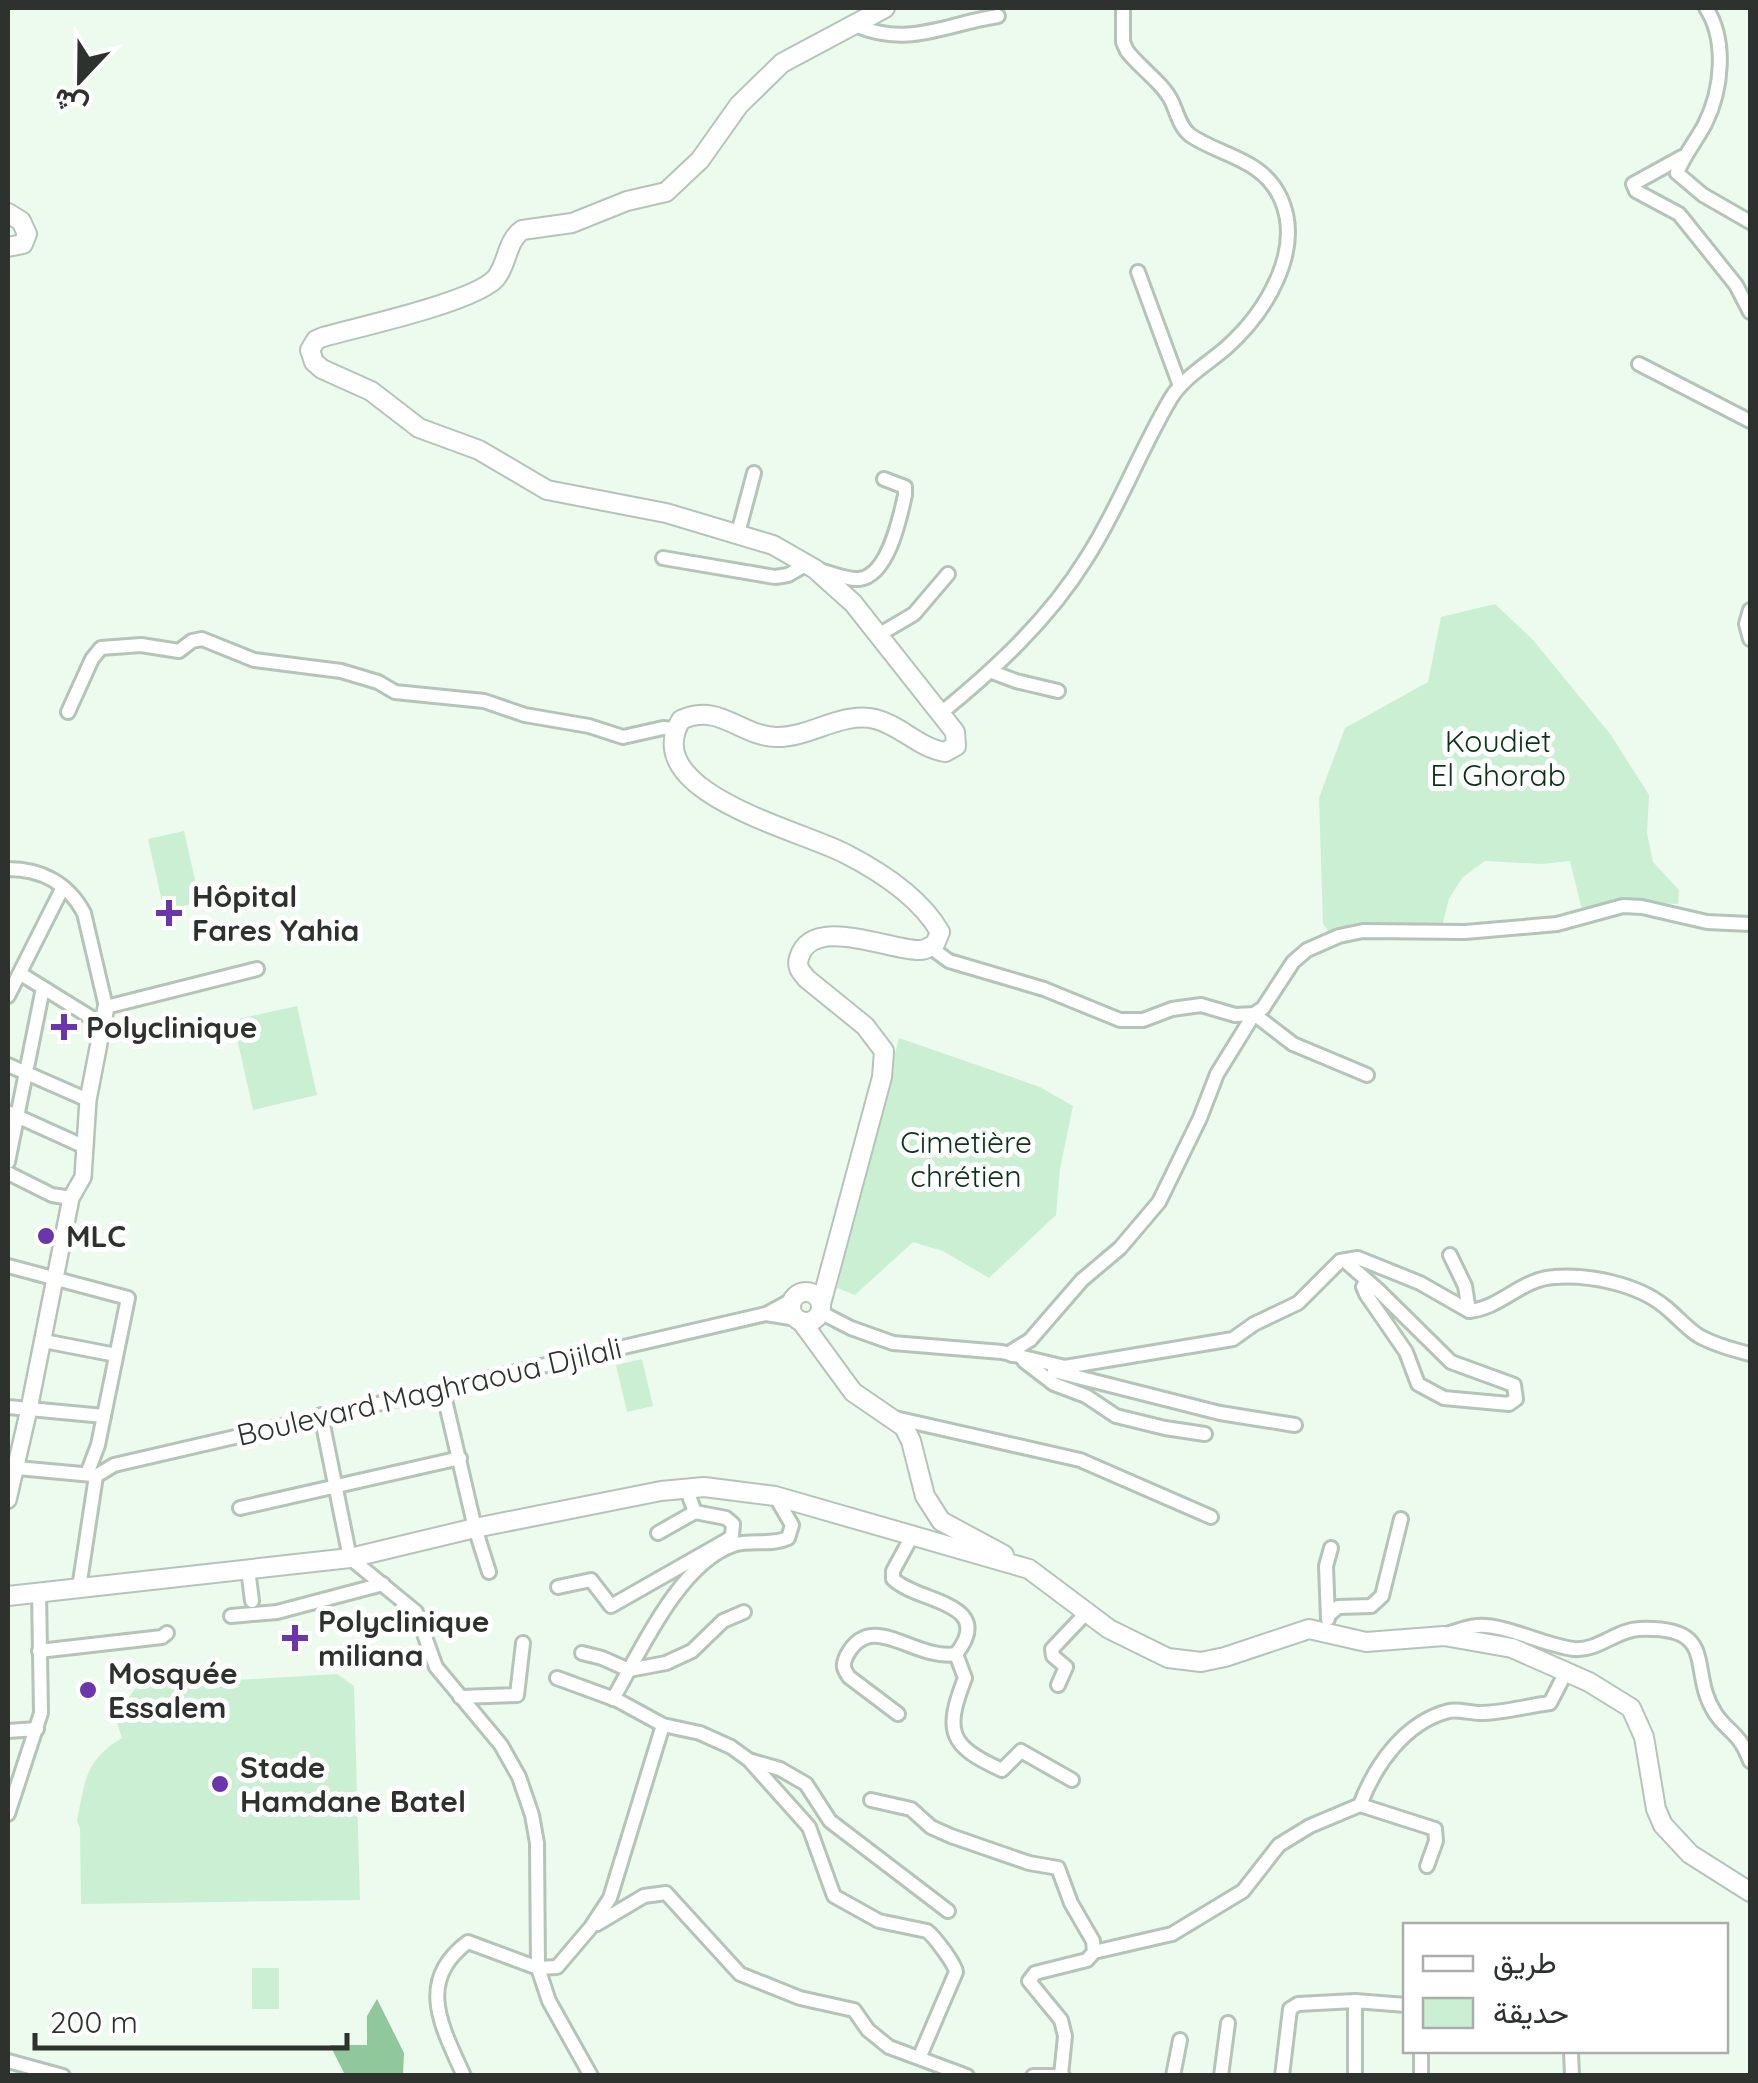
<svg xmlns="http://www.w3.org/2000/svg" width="1758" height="2083" font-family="Quicksand,Vazirmatn,sans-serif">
	<rect width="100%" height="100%" fill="#ecfbee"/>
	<g fill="#cbefd2">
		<path d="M1495,604L1533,640L1611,735L1649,795L1647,833L1653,862L1679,890L1678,904L1617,901L1582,910L1570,861L1542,864L1485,861L1462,878L1449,899L1442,926L1382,924L1330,933L1323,924L1319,798L1345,728L1428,682L1441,617Z"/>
		<path d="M184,831L200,902L164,910L148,839Z"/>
		<path d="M297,1006L317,1095L253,1110L233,1020Z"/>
		<path d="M899,1038L1040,1087L1073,1106L1060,1169L1056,1215L989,1278L943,1251L913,1242L855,1295L837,1288Z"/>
		<path d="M642,1359L653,1406L627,1412L616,1365Z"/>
		<path d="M337,1674L354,1686L360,1900L81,1904L80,1828L77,1821C85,1781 85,1760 122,1738L115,1717L137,1686Z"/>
		<rect x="252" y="1968" width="27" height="41"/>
	</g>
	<path fill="#90c79b" d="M377,1999L404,2053L403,2075H345L330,2045H367V2016Z"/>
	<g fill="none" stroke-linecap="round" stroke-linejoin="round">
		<defs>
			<g id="minor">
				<path d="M1706,8C1727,40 1722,90 1705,124C1696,141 1684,155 1677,173L1703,195L1750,222"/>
				<path d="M855,25C908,48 945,24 998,16"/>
				<path d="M1682,157L1633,184L1636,191L1679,214L1736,285L1750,312"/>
				<path d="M1138,272L1180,386"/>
				<path d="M1639,364L1750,421"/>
				<path d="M738,533L754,473"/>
				<path d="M663,558L775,577L788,575L807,564"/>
				<path d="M819,570C831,573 847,580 859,579C888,576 900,518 905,495V487L884,479"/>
				<path d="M1750,610L1746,624L1750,639"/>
				<path d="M880,634L914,614L948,574"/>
				<path d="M992,672L1016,681L1058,691"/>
				<path d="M68,712L92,659L101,648L141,645L179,651L192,641L202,639L254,660L341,671L378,682L395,692L484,701L525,715L589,726L623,737L663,728L675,729"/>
				<path d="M941,713C995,669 1049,619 1086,559C1119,508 1140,450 1171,398C1184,377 1209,363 1227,347C1265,313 1304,251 1281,199C1263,158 1220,156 1190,135C1180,127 1177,113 1172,102C1163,83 1140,68 1127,51L1123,42V8"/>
				<path d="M8,869C41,869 68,883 84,913L106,1007L257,969"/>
				<path d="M930,947L949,961L1044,989L1120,1020H1143L1172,1009L1201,1005L1235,1015L1254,1014L1263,1008L1293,962L1307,950L1339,936L1363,931L1465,932L1557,924L1623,906L1642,907L1707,922L1750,924"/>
				<path d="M21,974L103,1025"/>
				<path d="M8,996L63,887"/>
				<path d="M8,1065L88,1100"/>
				<path d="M10,1113L83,1146"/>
				<path d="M8,1162L43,988"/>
				<path d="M8,1173L52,1195L71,1198"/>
				<path d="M1450,1255L1465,1286L1469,1311"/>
				<path d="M1345,1261L1378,1290L1451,1362L1514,1385L1516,1399L1509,1404L1444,1398L1418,1384L1406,1352L1366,1294L1363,1287L1366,1280"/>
				<path d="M8,1266L128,1298L98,1445L87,1474"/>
				<path d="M820,1312L851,1328L893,1343L1002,1352L1065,1367L1233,1339L1254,1324L1298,1303L1340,1261L1358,1258L1420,1283L1469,1311C1501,1308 1521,1279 1554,1277C1588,1274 1637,1284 1664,1306C1677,1316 1686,1328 1699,1336C1715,1345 1734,1350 1750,1354"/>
				<path d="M766,1314L797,1319"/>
				<path d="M44,1341L116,1355"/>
				<path d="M1012,1355L1009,1353L1030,1340L1082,1280L1120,1248L1159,1202L1200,1118L1217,1074L1254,1014L1293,1044L1367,1075"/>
				<path d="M1024,1361L1054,1384L1086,1396L1116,1416L1165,1428L1205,1434"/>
				<path d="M1054,1371L1220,1413L1295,1425"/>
				<path d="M442,1387L475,1528L489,1572"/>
				<path d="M8,1407L104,1416"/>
				<path d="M321,1415L350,1558L416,1612L436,1667L501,1745L519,1777L532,1815L537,1843L538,1968L549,2001L591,2076"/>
				<path d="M895,1418L1080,1460L1211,1517"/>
				<path d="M9,1471L17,1468L93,1475"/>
				<path d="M96,1476L114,1465L766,1314L792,1300"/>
				<path d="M240,1508L460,1458"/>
				<path d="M658,1533L695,1512"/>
				<path d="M248,1569L252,1601"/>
				<path d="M558,1587L591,1580L611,1606L727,1540L732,1536L733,1524L726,1518L695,1512L686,1488"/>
				<path d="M79,1588L96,1476"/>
				<path d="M1329,1615L1338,1607L1371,1606L1382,1596L1401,1519"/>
				<path d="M231,1616L277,1612L383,1584"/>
				<path d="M1328,1619L1326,1566L1331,1548"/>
				<path d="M1447,1634C1456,1631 1467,1627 1477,1626C1505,1624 1543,1645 1574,1649C1598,1651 1616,1630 1639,1629C1721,1626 1687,1670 1715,1713C1728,1733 1739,1731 1750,1761"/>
				<path d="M39,1651L162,1637L167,1633"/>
				<path d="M582,1653L602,1658L629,1670L666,1663L692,1651L723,1621L744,1612"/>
				<path d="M956,1654L965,1678C944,1732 949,1746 1002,1770L1021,1751L1072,1780"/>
				<path d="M557,1678L617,1700L663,1725L700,1733L731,1747L749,1760L809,1827L834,1896L879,1921L927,1931C934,1936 955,1964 956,1972L920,2056"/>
				<path d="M1058,1685L1066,1667L1053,1656L1052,1649L1087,1612"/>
				<path d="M460,1697L517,1695L523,1643"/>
				<path d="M613,1699C640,1652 679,1564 733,1545C751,1539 771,1546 788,1538L792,1525L775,1496"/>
				<path d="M898,1714L849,1677C843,1668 842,1665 847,1655C872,1609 914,1661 956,1654C997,1602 918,1603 893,1579V1571L912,1536"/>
				<path d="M8,1731L37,1729"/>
				<path d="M752,1761L780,1769L806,1784L830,1821L948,1911"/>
				<path d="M871,1800L911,1809L931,1827L951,1836L1029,1863L1058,1868L1071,1903L1093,1941L1094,1952L1087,1960L1035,1973L1029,1981L1061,2020L1065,2036L1061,2075"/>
				<path d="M1360,1805L1435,1829L1436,1841L1427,1866"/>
				<path d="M8,1814L41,1713L39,1592"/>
				<path d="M597,1924L644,1896L666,1893L740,1974L800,1998L854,2010L868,2030L889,2047L967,2076"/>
				<path d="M1094,1952L1172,1934L1243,1891L1279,1845L1310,1826L1360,1805C1375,1765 1405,1722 1449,1711C1458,1709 1470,1713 1480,1713C1503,1713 1527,1706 1550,1703L1566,1672"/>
				<path d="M1571,2052L1572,2076"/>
				<path d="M8,2061L63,2076"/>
				<path d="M464,2076C442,2027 415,1981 468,1942L538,1968L557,1967L591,1927L610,1898L663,1725"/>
				<path d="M1033,2076H1063"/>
				<path d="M1173,2076L1180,2040"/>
				<path d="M1221,2076L1228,2023"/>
				<path d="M1282,2076L1290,2009L1298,2004L1355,2001"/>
				<path d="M1355,2076V2001L1406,2005"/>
				<path d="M1421,2076V2050"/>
			</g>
			<path id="tertiary" d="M8,1500L29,1409L71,1198L83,1177L88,1100L106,1007"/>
			<g id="secondary">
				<path d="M8,213L21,221L27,234L23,244L8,247"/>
				<circle cx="806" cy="1307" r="15"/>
				<path d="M821,1304L882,1077L884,1051L865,1026L807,979C801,972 796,967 799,958C812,913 893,952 920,950C926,950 929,947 935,944L940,932C920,897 881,872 846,854C804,831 637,793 681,720C719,702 740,736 776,737C809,738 842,711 875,719C900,725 919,748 945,752L956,746L955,732L853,603L815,569L773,545L666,513L547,490L479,450L419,428L371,391L322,369L314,362L310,350L316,340L323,337C358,327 475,302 496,278C508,263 506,242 522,230L572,223L627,201L666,192L700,160L739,105L782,63L885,8"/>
				<path d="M801,1321L853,1392L904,1427L911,1441L925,1496L941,1521L1004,1555"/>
				<path d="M8,1596L350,1558L475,1528L661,1491L704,1487L775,1496L1029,1569L1109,1629L1168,1658L1201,1662L1225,1657L1309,1629L1366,1642L1444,1636L1512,1648L1589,1682L1631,1708L1644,1737L1656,1809L1663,1825L1690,1854L1750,1892"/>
			</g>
		</defs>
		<use href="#minor" stroke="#b5c4b8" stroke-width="18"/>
		<use href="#tertiary" stroke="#b5c4b8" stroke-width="20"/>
		<use href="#secondary" stroke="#b5c4b8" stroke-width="22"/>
		<use href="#minor" stroke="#fff" stroke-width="12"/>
		<use href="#tertiary" stroke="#fff" stroke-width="15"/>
		<use href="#secondary" stroke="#fff" stroke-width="18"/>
	</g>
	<g fill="#6b35ab" stroke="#fff" stroke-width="4">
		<path d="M164 898h10v10h10v10h-10v10h-10v-10h-10v-10h10z"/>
		<path d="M59 1012h10v10h10v10h-10v10h-10v-10h-10v-10h10z"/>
		<circle cx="46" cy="1236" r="10"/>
		<path d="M290 1623h10v10h10v10h-10v10h-10v-10h-10v-10h10z"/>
		<circle cx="88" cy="1690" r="10"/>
		<circle cx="220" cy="1784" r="10"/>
	</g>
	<g text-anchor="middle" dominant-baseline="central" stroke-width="10" stroke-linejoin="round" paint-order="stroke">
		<g font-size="30" fill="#093317" stroke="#fff">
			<text x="1498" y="741">Koudiet<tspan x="1498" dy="34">El Ghorab</tspan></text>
			<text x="966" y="1142">Cimetière<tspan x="966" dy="34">chrétien</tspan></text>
		</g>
		<g font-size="30" font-weight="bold" fill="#2d322e" stroke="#fff" text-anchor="start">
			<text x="192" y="896">Hôpital<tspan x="192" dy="34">Fares Yahia</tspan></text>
			<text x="86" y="1027">Polyclinique</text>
			<text x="66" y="1236">MLC</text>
			<text x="318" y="1621">Polyclinique<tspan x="318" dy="34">miliana</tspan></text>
			<text x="108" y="1673">Mosquée<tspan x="108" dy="34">Essalem</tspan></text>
			<text x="240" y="1767">Stade<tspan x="240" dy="34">Hamdane Batel</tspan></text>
		</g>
		<g font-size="30" fill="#2d322e" stroke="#fff">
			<text transform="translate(429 1391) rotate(-13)">Boulevard Maghraoua Djilali</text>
		</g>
	</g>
	<rect width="1758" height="2083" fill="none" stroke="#2d322e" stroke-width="20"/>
	<rect x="1403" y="1923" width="325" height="130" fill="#ffffff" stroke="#abadab" stroke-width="2.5"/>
	<rect x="1423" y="1956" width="50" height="15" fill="#ffffff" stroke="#abadab" stroke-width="2.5"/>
	<text x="1493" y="1973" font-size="30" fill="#2d322e">طريق</text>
	<rect x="1423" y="1998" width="50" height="30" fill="#cbefd2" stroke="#abadab" stroke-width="2.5"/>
	<text x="1493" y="2023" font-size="30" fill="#2d322e">حديقة</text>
	<g transform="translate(80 80) rotate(202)" stroke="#ffffff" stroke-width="8" paint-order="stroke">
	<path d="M0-8L18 38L0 25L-18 38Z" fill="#2d322e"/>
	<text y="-15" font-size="28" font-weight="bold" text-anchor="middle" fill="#2d322e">ش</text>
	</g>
	<path d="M35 2033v15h312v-15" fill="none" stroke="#2d322e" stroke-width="5"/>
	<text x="50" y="2033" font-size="30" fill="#2d322e" stroke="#ffffff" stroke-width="8" paint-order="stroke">200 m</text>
</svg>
